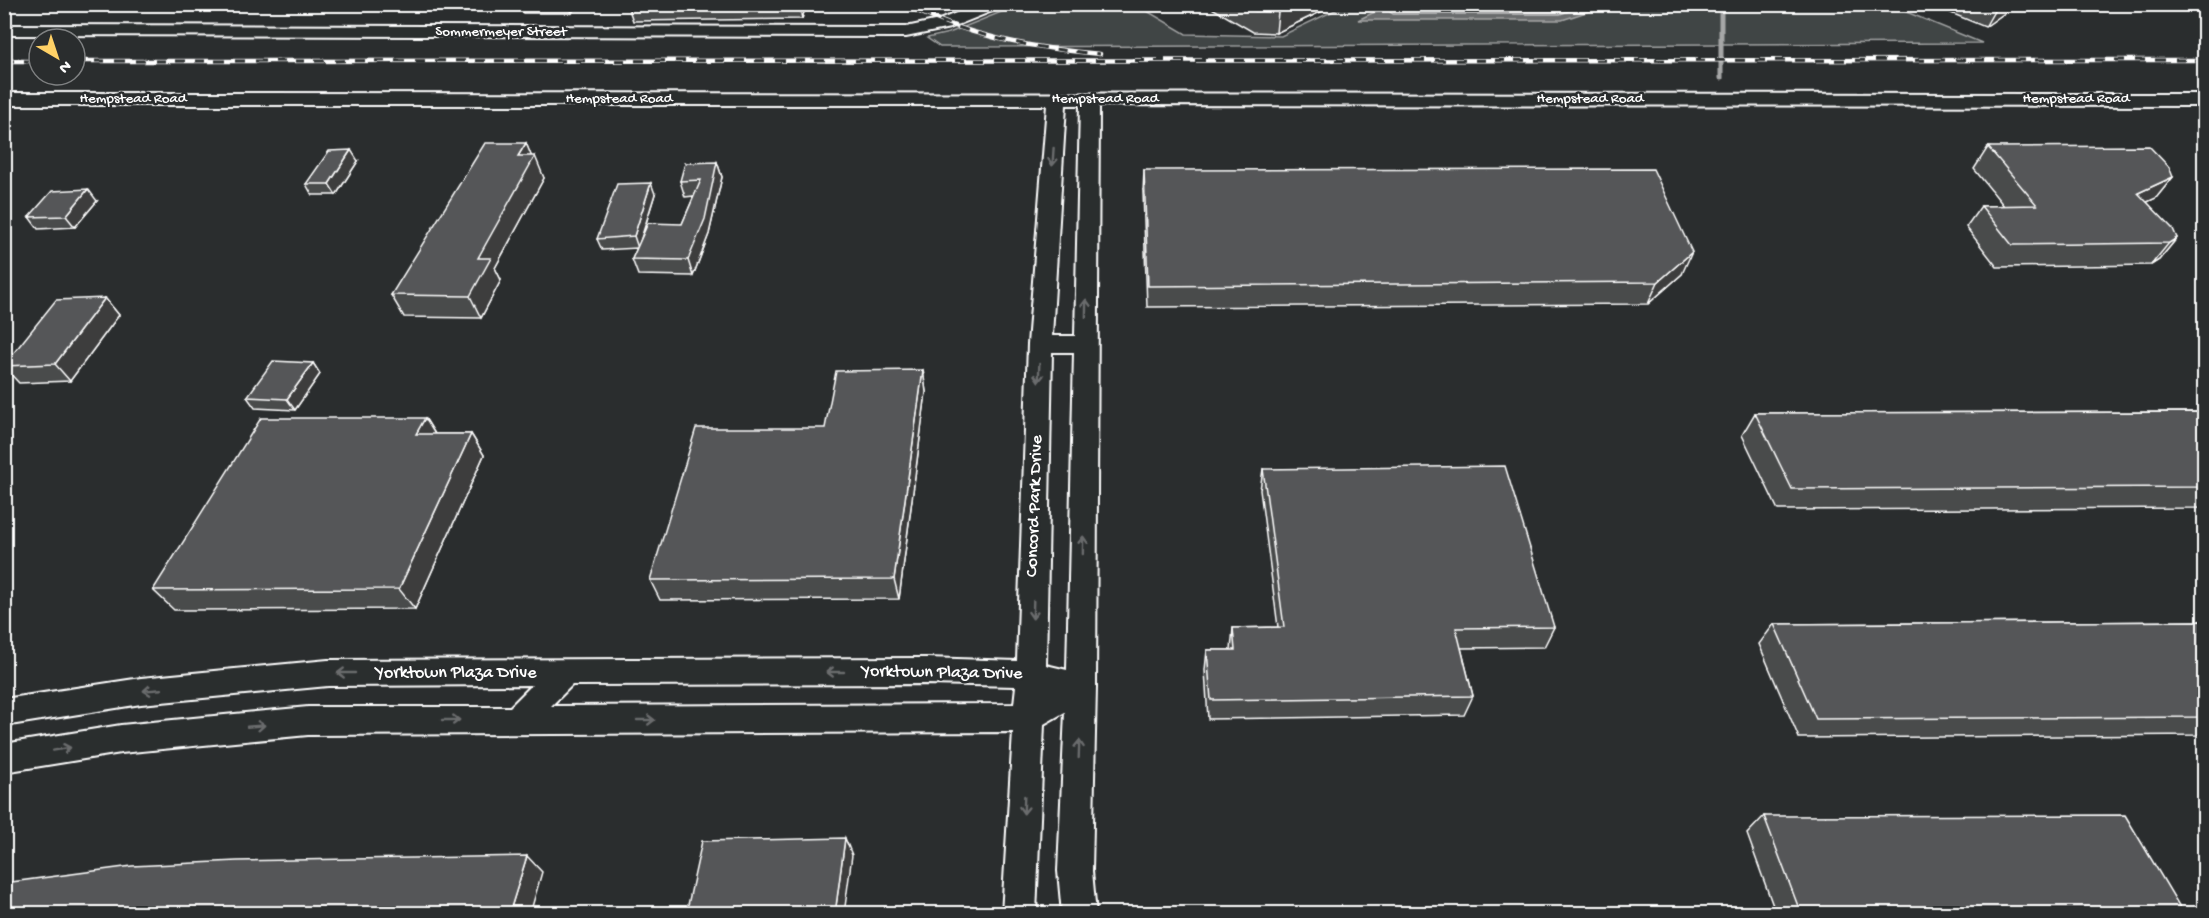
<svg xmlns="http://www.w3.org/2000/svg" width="2209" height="918" font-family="'Gochi Hand',sans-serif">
	<rect width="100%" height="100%" fill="#2a2d2e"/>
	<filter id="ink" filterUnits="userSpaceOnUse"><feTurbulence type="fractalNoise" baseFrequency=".0167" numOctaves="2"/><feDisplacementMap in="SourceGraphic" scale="12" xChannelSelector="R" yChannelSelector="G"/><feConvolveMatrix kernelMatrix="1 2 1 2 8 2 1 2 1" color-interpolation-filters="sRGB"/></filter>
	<g filter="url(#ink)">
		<path fill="#414445" stroke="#a0a2a2" stroke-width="1.5" d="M1021,4L1137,5L1186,34L1281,36L1348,4H1887L1982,43L940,47L927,38L949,33Z"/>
		<path fill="#6a6c6d" stroke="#a6a7a7" stroke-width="1.5" d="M1391,4H1608V5L1562,20H1358Z"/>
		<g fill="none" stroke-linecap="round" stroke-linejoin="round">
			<g stroke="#c3c4c5" stroke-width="1.5">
				<path d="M1392,4L1390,12L1393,14H1560L1589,4"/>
				<path d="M1399,4L1402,7L1565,4"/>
			</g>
			<path stroke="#a6a7a7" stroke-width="5" d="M1721,4V78"/>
			<defs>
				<g id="secondary">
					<path d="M978,4H1002L1000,8L950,28L906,37L4,35V25L906,27L939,20Z"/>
					<path d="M4,93L2204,94V106L1099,105L1096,687L1092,871L1096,914H1062L1058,871L1065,712L1044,724L1036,914H1002L1013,732L308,735L121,753L4,772V744L121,725L308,707H510L532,685L328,686L141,704L4,726V699L141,678L328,660L927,658L1017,661L1028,344L1047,105H4ZM1066,105H1080L1075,336H1052ZM1052,352H1074L1067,670L1046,665ZM927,684L1016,686L1014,704L551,706L572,685Z"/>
				</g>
			</defs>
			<use href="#secondary" stroke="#fff" stroke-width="4"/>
			<use href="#secondary" fill="#2a2d2e" fill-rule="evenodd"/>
			<defs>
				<g id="rail">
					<path d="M903,4C965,36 1031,48 1100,54"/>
					<path d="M4,61H39"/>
					<path d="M75,61L2204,60"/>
				</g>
			</defs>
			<use href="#rail" stroke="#fff" stroke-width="4.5"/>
			<use href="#rail" stroke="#2a2d2e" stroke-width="3" stroke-dasharray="10" stroke-linecap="butt"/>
		</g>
		<g fill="#494b4c" stroke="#fff" stroke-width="1.5">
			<path d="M519,4H577L572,13H523Z"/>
			<path d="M627,4H806L802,19L633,21Z"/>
			<path d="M1205,4H1337L1276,33L1253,32Z"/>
			<path d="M1929,4H2017L1985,27Z"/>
			<path d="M526,143L531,156L544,178L495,268L501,280L481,318L404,317L391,295Z"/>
			<path d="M1988,147L2173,177L2156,198L2147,202L2177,238L2159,260L2151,265L1997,267L1966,227L1981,206H2004L1974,169Z"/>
			<path d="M358,161L336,195H312L306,184Z"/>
			<path d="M717,162L722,177L709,234L693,276L638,275L632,259L637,248L602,250L597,239L655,194L641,240L682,224L694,196L685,197L680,181Z"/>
			<path d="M1144,170L1682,274L1648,304L1147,307L1143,192Z"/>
			<path d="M97,201L75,227L38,229L29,217Z"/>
			<path d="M105,298L119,315L70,381L19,383L4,367V365Z"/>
			<path d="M313,363L320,374L295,410L255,408L247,397Z"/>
			<path d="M923,370L926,392L899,599L660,600L650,580Z"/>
			<path d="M2205,412V508L1778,510L1742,435L1755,413Z"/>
			<path d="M425,418L435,434H471L484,455L415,609L174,610L153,590Z"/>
			<path d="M1263,469L1554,627L1544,647L1461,648L1473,696L1464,715L1208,719L1205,670L1207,650H1231L1233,628L1278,627L1260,490Z"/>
			<path d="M2205,621V735L1799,738L1759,644L1774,624Z"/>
			<path d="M1764,816L2184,914H1776L1747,834Z"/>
		</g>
		<g fill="#3c3d3e" stroke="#fff" stroke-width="1.5">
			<path d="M569,4H577L572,13Z"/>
			<path d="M799,4H806L802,19Z"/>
			<path d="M1295,4H1337L1276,33L1278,12Z"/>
			<path d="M2000,4H2017L1985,27L1997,6Z"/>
			<path d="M526,143L533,160L535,156L544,178L495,268L501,280L481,318L470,296L478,258L518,156Z"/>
			<path d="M351,150L358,161L336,195L329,184Z"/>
			<path d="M717,162L722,177L709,234L693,276L688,260Z"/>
			<path d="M2173,177L2156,198L2121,214L2138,193Z"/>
			<path d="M651,183L655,194L638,248L634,236Z"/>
			<path d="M88,189L97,201L75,227L66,216Z"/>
			<path d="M2177,238L2159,260L2151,265L2169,243Z"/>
			<path d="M1692,252L1682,274L1648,304L1658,282Z"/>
			<path d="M105,298L119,315L70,381L55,364Z"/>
			<path d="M313,363L320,374L295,410L287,399Z"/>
			<path d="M923,370L926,392L899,599L894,579Z"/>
			<path d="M425,418L438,439L416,434Z"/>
			<path d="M471,434L484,455L415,609L399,589Z"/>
			<path d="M845,838L852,855L844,914H835Z"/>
			<path d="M527,856L542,872L530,914H509Z"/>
		</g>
		<g fill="#555758" stroke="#fff" stroke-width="1.5">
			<path d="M1243,4H1295L1278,12L1255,11Z"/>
			<path d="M485,143H526L518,156H535L478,258H491L470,296L391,295Z"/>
			<path d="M2149,146L2169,167L2173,177L2138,193L2173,229L2177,238L2169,243L2012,245L1981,206L2037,205L1988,147Z"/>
			<path d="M351,150L329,184H306L329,151Z"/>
			<path d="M717,162L705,219L688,260L632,259L648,223L682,224L701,180L680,181L685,163Z"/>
			<path d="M1653,169L1692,252L1658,282L1148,286L1144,170Z"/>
			<path d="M651,183L634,236L597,239L617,184Z"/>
			<path d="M88,189L66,216L29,217L52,191Z"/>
			<path d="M105,298L55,364L4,366V365L56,300Z"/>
			<path d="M273,361L313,363L287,399L247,397Z"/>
			<path d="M923,370L894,579L650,580L696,428H825L836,371Z"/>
			<path d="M2205,412V487L1792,489L1755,413Z"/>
			<path d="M261,418H425L416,434H471L399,589L153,590Z"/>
			<path d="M1505,466L1554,627L1456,628L1473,696L1211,700L1207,650H1235L1233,628L1284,627L1263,469Z"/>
			<path d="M2205,621V717L1816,719L1774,624Z"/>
			<path d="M2125,815L2184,914H1801L1764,816Z"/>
			<path d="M845,838L835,914H686L702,841Z"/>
			<path d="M527,856L509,914H4V883L132,866L237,861Z"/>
		</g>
		<defs><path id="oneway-shaft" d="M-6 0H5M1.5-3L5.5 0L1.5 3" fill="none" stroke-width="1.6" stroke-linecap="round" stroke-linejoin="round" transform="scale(1.5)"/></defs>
		<g stroke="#6a6c6d">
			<use href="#oneway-shaft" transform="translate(1053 157) rotate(94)"/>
			<use href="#oneway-shaft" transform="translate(1086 308) rotate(-89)"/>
			<use href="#oneway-shaft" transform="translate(1039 373) rotate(92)"/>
			<use href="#oneway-shaft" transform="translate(1083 545) rotate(-89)"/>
			<use href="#oneway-shaft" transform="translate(1033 610) rotate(92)"/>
			<use href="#oneway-shaft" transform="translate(835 672) rotate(180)"/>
			<use href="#oneway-shaft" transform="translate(346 673) rotate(180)"/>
			<use href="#oneway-shaft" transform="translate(152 690) rotate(175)"/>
			<use href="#oneway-shaft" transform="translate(451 720)"/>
			<use href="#oneway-shaft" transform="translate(646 720)"/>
			<use href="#oneway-shaft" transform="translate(256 726) rotate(-5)"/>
			<use href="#oneway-shaft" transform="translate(62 749) rotate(-10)"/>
			<use href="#oneway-shaft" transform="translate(1079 749) rotate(-88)"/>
			<use href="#oneway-shaft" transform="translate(1024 805) rotate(92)"/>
		</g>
	</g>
	<g text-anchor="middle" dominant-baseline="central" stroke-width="5" stroke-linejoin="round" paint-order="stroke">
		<g font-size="15" fill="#fff" stroke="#2a2d2e">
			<text x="501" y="32">Sommermeyer Street</text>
			<text x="133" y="99">Hempstead Road</text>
			<text x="619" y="99">Hempstead Road</text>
			<text x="1105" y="99">Hempstead Road</text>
			<text x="1590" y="99">Hempstead Road</text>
			<text x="2076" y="99">Hempstead Road</text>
		</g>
		<g font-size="18" fill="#fff" stroke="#2a2d2e">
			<text transform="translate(1035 506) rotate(-88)">Concord Park Drive</text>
			<text x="456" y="673">Yorktown Plaza Drive</text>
			<text transform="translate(942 673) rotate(1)">Yorktown Plaza Drive</text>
		</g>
	</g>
	<rect width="2209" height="918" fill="none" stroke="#2a2d2e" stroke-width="24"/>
	<rect x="12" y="12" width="2185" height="894" fill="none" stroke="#fff" stroke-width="2" filter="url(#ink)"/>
	<g transform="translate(57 57) rotate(141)"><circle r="28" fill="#2a2d2e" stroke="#7f8182" stroke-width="1.5"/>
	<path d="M0-4.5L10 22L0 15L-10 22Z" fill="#ffd166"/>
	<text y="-9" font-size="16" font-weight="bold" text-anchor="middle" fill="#ffffff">N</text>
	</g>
</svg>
